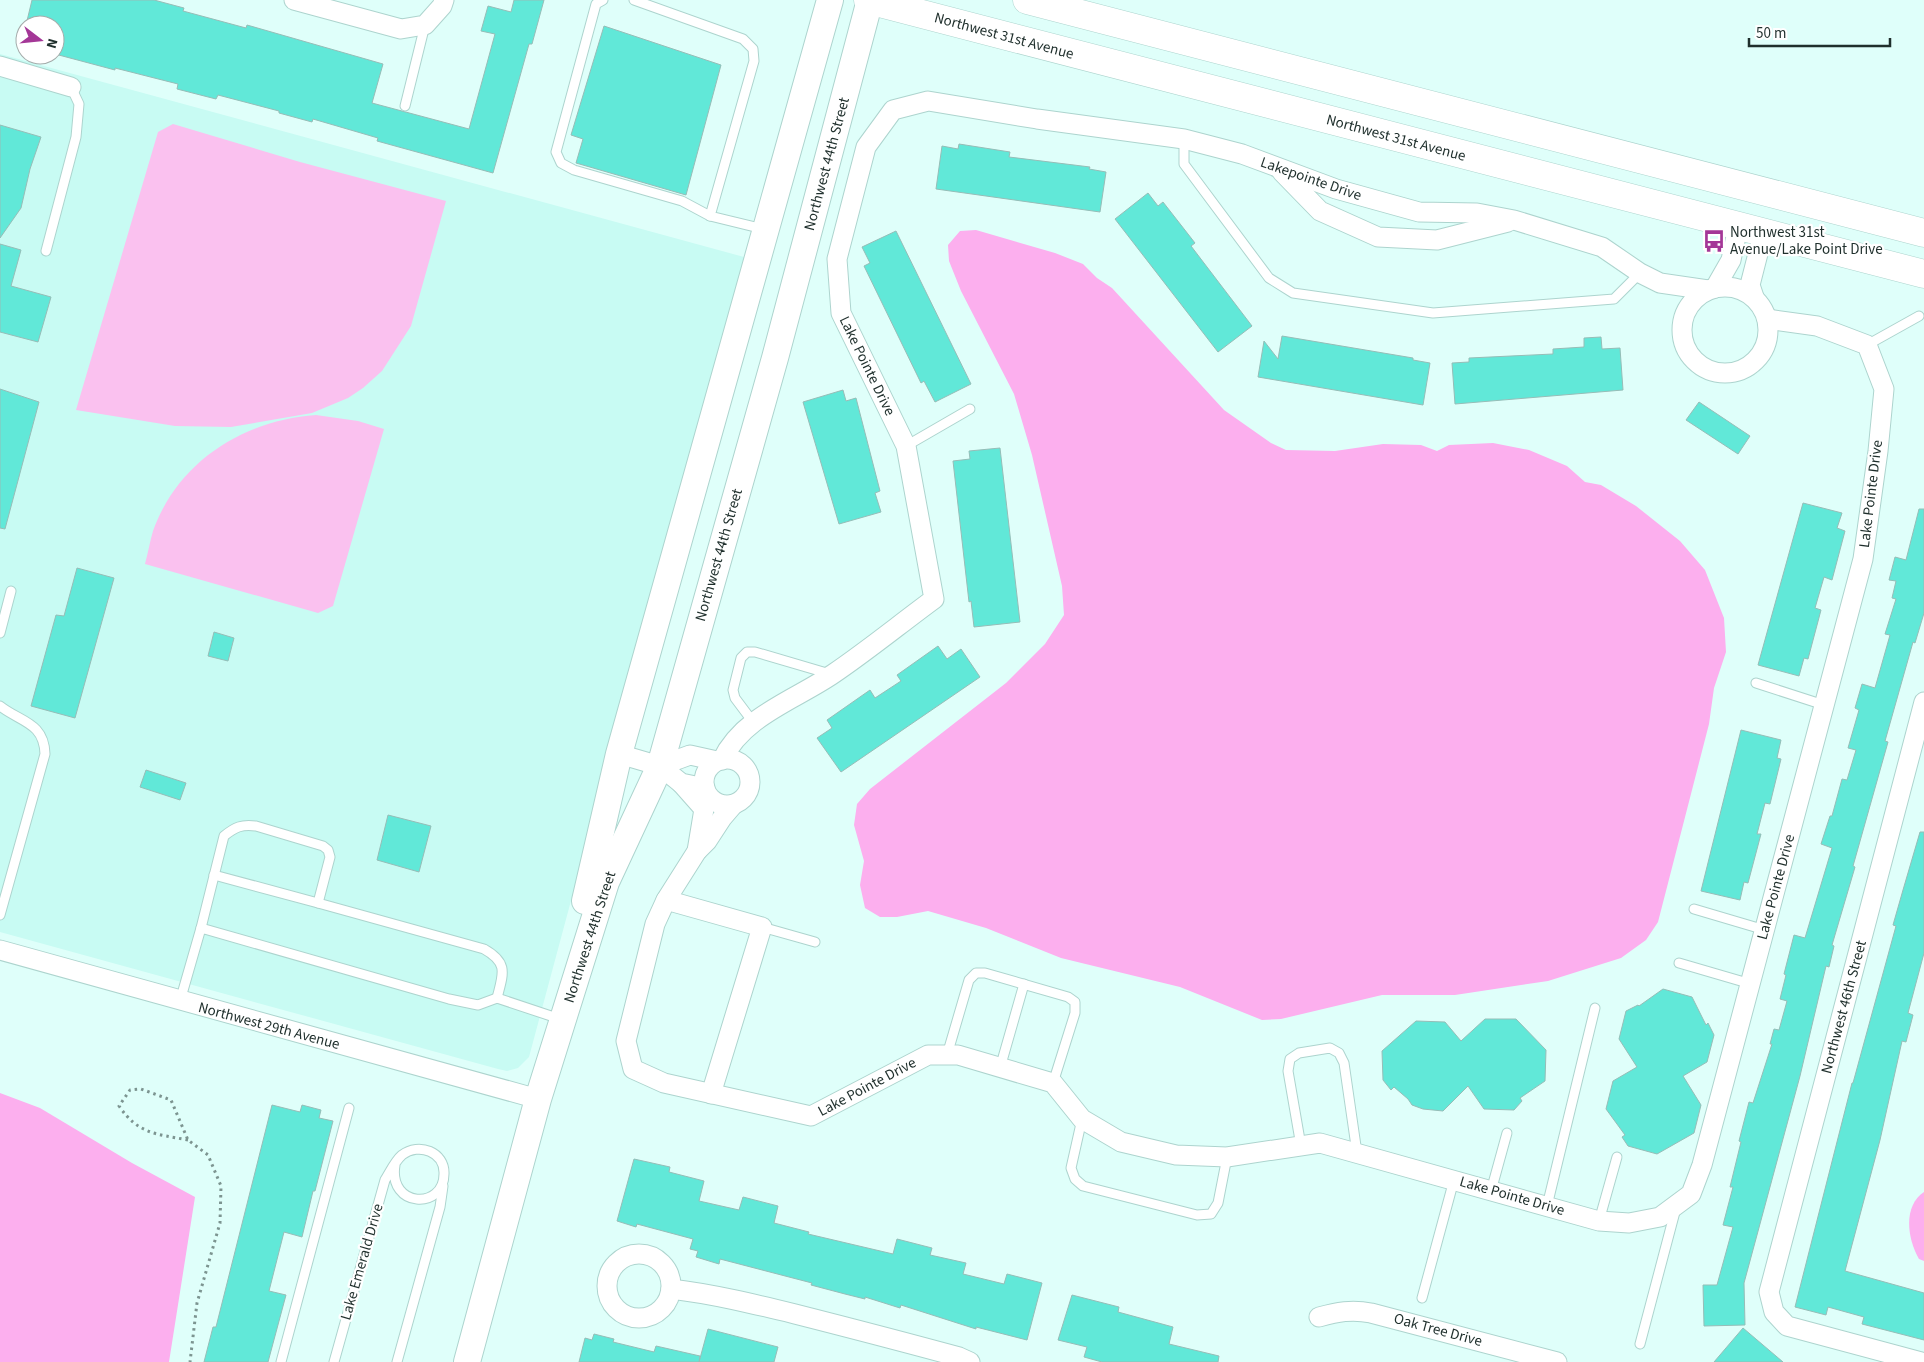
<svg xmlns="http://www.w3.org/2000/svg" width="1924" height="1362" font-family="'Source Sans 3',sans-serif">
	<rect width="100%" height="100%" fill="#dffffa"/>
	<path fill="#c8fbf3" d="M0,54L744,257L529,1057L518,1068L507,1071L498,1069L0,932Z"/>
	<g fill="#fac1ef">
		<path d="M173,124L300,162L446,201L411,326L382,371L363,388L348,398L312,413L231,427L175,426L76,410L158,132Z"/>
		<path d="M316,415L358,421L384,429L333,606L318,613L145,564C148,553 150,541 153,531C178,461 244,420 316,415Z"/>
	</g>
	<g fill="#fcafee">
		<path d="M976,230L1055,253L1083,264L1097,278L1112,288L1224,410L1271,443L1286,450L1335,451L1383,444L1421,445L1437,451L1449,445L1493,443L1529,450L1567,466L1585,482L1601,485L1636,506L1680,541L1705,570L1724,618L1726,652L1714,688L1709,724L1658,922L1646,940L1621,958L1548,981L1455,995H1382L1281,1019L1262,1020L1180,987L1061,958L986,928L928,911L897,917H880L865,908L860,885L864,861L854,825L857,804L870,789L1006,683L1045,644L1064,615L1062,586L1032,455L1014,394L961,291L949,261L948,245L960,231Z"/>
		<path d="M0,1093L40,1108L132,1163L195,1197L169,1362H0Z"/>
		<path d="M1924,1192V1261L1919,1259C1907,1238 1903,1206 1924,1192Z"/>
	</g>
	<g fill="#61e8d8" stroke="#96bdb7">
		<path d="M32,0H154L184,8L183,11L246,28L247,25L383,64L372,103L469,129L495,34L481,31L488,6L511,12L514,0H544L532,44H529L493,173L377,141L378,138L313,119L312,122L279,113V111L218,95L216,99L177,89L178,84L115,68V70L55,54V25H26Z"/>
		<path d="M604,26L721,65L686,195L576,163L583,139L571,135Z"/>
		<path d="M0,125L41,137L30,169L21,208L0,238Z"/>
		<path d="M959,144L1010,152L1009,157L1090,167L1089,169L1106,172L1100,212L936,189L942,146L958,149Z"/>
		<path d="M1148,193L1158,206L1163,202L1195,243L1191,246L1252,326L1218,352L1115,219Z"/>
		<path d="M896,231L971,384L935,402L924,381L921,383L864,266L870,263L862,247Z"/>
		<path d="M0,244L21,250L11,286L51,297L38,342L0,332Z"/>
		<path d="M1282,336L1413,358V360L1430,363L1423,405L1258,377L1264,341L1278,359Z"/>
		<path d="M1601,337L1602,349L1620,348L1623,390L1455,404L1452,363L1469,362V358L1553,354V349L1584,347V338Z"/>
		<path d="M0,389L39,402L5,529L0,528Z"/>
		<path d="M843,390L846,401L856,398L880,491L875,493L881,512L839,524L803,402Z"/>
		<path d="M1699,402L1750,436L1738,454L1686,420Z"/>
		<path d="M1000,448L1020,622L974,627L971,601L969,602L953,461L970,459L969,451Z"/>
		<path d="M1803,503L1842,513L1837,528L1845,531L1832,580L1824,577L1815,608L1821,610L1808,659L1804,658L1799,676L1758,665Z"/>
		<path d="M1919,509H1924V613L1915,643L1913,642L1885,741L1888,742L1853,866L1855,867L1832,945L1834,946L1829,967L1826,966L1800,1076L1744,1283L1745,1325L1704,1326L1703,1285H1717L1733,1227L1723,1225L1733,1187H1730L1741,1142L1739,1141L1749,1102L1753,1103L1772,1044H1770L1774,1029L1779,1030L1787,1001L1780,999L1786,975L1784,974L1794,935L1805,938L1832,848L1821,844L1830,816H1832L1842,779L1847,780L1856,750L1848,748L1859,710L1855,708L1862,684L1875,688L1890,635L1885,634L1896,599L1892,598L1896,581L1889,580L1895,557L1906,560Z"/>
		<path d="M77,568L114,578L75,718L31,706L56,615L64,616Z"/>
		<path d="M214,632L234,638L228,661L208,656Z"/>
		<path d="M938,646L947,659L961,649L980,677L841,772L817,738L832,728L827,720L870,690L875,698L901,681L897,675Z"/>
		<path d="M1741,730L1781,740L1777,758L1781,759L1770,804L1765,803L1757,834H1761L1748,883L1744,882L1740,900L1701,891Z"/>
		<path d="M146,770L186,783L180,800L140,787Z"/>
		<path d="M388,815L431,826L419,872L377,860Z"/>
		<path d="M1920,832H1924V953L1908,1013L1913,1015L1906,1042L1902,1041L1880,1140L1845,1271L1924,1293V1340L1862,1324L1864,1317L1828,1307L1826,1315L1795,1307L1852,1083H1853L1896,926L1893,925L1903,890Z"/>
		<path d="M1663,989L1692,997L1706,1025L1708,1023L1714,1035L1707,1062L1683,1076L1701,1105L1694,1133L1657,1154L1628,1146L1622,1137L1625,1135L1606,1109L1613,1081L1637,1067L1619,1039L1626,1011L1638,1005L1639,1006Z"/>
		<path d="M1485,1019H1516L1546,1050L1545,1081L1520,1098L1522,1101L1514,1110L1484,1109L1468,1086L1443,1111L1423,1109L1412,1105L1408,1099L1394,1087L1391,1090L1383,1080L1382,1051L1416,1021L1445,1022L1461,1041Z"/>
		<path d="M272,1105L300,1112L302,1105L321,1110L319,1118L333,1121L315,1191H313L302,1237L284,1232L269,1291L286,1295L268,1362H204L213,1327H216Z"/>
		<path d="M634,1159L670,1167L669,1172L704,1181L699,1201L739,1210L743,1197L778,1206L774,1223L809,1232L808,1234L893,1254L897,1239L932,1248L930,1255L966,1263L963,1274L1004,1284L1007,1274L1042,1283L1027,1340L976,1327V1329L901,1305L900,1308L865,1297V1299L845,1294L811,1285L812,1283L720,1259L719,1264L696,1257L698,1251L690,1249L693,1239L637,1224L636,1227L617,1221Z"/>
		<path d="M1072,1295L1119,1307L1118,1312L1173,1327L1169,1344L1219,1356L1218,1362H1102L1084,1357L1087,1347L1058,1340Z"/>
		<path d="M1743,1328L1783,1362H1714Z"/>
		<path d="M708,1329L778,1347L774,1362H699Z"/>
		<path d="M594,1334L614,1339L613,1342L654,1352L656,1346L700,1356L699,1362H579L585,1338L592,1340Z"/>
	</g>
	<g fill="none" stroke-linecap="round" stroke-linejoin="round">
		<defs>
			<g id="lane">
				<path d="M603,0L596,4L556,152L561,163L574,170L682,201L710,216"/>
				<path d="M634,0L743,39L753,49L754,61L710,216L763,229"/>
				<path d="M405,106L425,25"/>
				<path d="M1184,139V164L1269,278L1293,293L1433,313L1614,299L1640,273"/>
				<path d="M46,251L76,137L79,104L71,87"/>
				<path d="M1867,345L1919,316"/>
				<path d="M906,446L970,409"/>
				<path d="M0,633L11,591"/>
				<path d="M1756,683L1824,705"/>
				<path d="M0,706C20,722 44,722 45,754L0,915"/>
				<path d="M753,722L735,698L733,690L741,658L747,652H755L830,674"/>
				<path d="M214,875L318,903"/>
				<path d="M1694,909L1765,930"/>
				<path d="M762,927L815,942"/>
				<path d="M201,928L224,836C235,827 242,824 256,826L323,846L328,850L330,857L318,903L484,949C509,963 503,974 497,998"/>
				<path d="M1679,963L1751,984"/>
				<path d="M180,1001L201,928L449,999L478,1005L497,998L557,1018"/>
				<path d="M947,1055L969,980L976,973H985L1068,997L1075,1002V1013L1053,1083"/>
				<path d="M1000,1068L1024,984"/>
				<path d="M1082,1119L1071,1168L1075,1179L1083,1186L1197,1215L1211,1214L1218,1203L1227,1157"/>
				<path d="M1301,1146L1288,1071L1290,1059L1299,1053L1330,1048L1339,1053L1344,1063L1357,1153"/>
				<path d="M1491,1191L1507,1133"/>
				<path d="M1547,1206L1595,1008"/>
				<path d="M1599,1221L1617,1157"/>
				<path d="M1422,1298L1454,1180"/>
				<path d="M1640,1344L1676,1208"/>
				<path d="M281,1362L349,1108"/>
				<path d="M334,1362L385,1180C390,1172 395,1161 402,1155C419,1142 445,1152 444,1174C444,1210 388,1208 395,1165"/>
				<path d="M397,1362L440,1207L443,1186"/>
			</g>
			<g id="street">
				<path d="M294,0L401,29L425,25L442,6L444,0"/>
				<path d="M0,66L71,87"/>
				<path d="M1282,172L1320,211L1378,237L1437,240L1508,222"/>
				<circle cx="1725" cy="330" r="43"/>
				<path d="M1715,288L1731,260L1738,227"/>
				<path d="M1754,297L1750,285L1763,234"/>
				<path d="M619,754L660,766L681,783L705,788"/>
				<circle cx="727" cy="782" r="23"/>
				<path d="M722,760C743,716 795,700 833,674C867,651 900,624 934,599L906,446L841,313L837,259L866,147L893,110L928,101L1037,119L1184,139L1242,154L1336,189L1419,212L1477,213L1514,220L1602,247L1640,273L1660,283L1708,290"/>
				<path d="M660,766L690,755L717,761"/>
				<path d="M681,783L704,809L697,851"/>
				<path d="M734,804L722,818L707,841L697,851L666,900L655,924L626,1041L633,1069L664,1083L811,1116L928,1055H958L1053,1083L1082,1119L1121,1142L1176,1155L1227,1157L1320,1143L1599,1221L1629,1223L1660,1217L1691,1194L1702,1165L1863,559L1878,451L1884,389L1867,345L1817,326L1767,319"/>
				<path d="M666,900L762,927L711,1094"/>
				<path d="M0,950L538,1099"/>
				<circle cx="639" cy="1286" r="32"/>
				<path d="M671,1289C713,1294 754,1304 795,1314C850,1328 904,1342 959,1357L970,1362"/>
				<path d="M1319,1317C1337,1312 1352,1309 1371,1313L1557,1362"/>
				<path d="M1921,1362L1787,1326L1774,1312L1769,1292L1924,702"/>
			</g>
			<g id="secondary">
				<path d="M585,901L619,754L830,0"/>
				<path d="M467,1362L538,1099L606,882L660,766L775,358L870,0"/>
			</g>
			<g id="primary">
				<path d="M868,0L1924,274"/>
				<path d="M1027,0L1924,233"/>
			</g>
		</defs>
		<use href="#lane" stroke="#add4ce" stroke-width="11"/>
		<use href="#street" stroke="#add4ce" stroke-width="21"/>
		<use href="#secondary" stroke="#add4ce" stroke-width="28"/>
		<use href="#primary" stroke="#add4ce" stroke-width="29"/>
		<path stroke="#7c9490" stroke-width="3" stroke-dasharray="2.5 4" stroke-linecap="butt" d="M188,1140C156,1134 138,1134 119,1106L130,1090L141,1089L171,1100L188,1140L208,1155L221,1186L220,1223L197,1303L190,1362"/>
		<use href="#lane" stroke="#fff" stroke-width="9"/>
		<use href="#street" stroke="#fff" stroke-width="19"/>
		<use href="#secondary" stroke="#fff" stroke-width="26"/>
		<use href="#primary" stroke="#fff" stroke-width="28"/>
	</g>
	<defs>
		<symbol id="bus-bare" viewBox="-9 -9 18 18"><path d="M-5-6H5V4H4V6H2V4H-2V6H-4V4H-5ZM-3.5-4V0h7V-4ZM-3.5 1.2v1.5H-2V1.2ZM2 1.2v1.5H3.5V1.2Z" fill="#a43797" stroke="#fff" stroke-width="2.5" paint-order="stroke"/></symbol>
	</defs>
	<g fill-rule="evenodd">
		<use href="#bus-bare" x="1698" y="225" width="32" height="32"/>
	</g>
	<g text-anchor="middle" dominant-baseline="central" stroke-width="4.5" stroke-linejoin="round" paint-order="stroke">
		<g font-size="15" fill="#1f2f2c" stroke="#fff">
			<text transform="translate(1004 36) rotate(15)">Northwest 31st Avenue</text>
			<text transform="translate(1396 138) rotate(15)">Northwest 31st Avenue</text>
			<text transform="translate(827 164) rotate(-75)">Northwest 44th Street</text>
			<text transform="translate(1311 179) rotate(19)">Lakepointe Drive</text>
			<text transform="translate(867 366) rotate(64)">Lake Pointe Drive</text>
			<text transform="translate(1871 494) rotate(-83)">Lake Pointe Drive</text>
			<text transform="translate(719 555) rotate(-74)">Northwest 44th Street</text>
			<text transform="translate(1776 887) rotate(-75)">Lake Pointe Drive</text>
			<text transform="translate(590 937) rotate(-72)">Northwest 44th Street</text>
			<text transform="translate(1844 1007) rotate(-75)">Northwest 46th Street</text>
			<text transform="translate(269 1026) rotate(15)">Northwest 29th Avenue</text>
			<text transform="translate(867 1087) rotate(-28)">Lake Pointe Drive</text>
			<text transform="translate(1512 1196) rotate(16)">Lake Pointe Drive</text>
			<text transform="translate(362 1262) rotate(-74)">Lake Emerald Drive</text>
			<text transform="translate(1438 1330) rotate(15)">Oak Tree Drive</text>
		</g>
		<g font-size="15" fill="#1f2f2c" stroke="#fff" text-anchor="start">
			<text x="1730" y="232">Northwest 31st<tspan x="1730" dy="17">Avenue/Lake Point Drive</tspan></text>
		</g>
	</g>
	<g transform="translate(40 40) rotate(106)"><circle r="24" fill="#ffffff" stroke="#a5acab"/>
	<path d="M0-4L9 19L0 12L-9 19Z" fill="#a43797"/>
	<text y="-8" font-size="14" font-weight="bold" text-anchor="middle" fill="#1f2f2c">N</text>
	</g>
	<path d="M1749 38v8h141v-8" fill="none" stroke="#1f2f2c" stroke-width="2.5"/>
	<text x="1756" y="38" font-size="15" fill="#1f2f2c" stroke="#ffffff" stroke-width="4" paint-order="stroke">50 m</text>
</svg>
